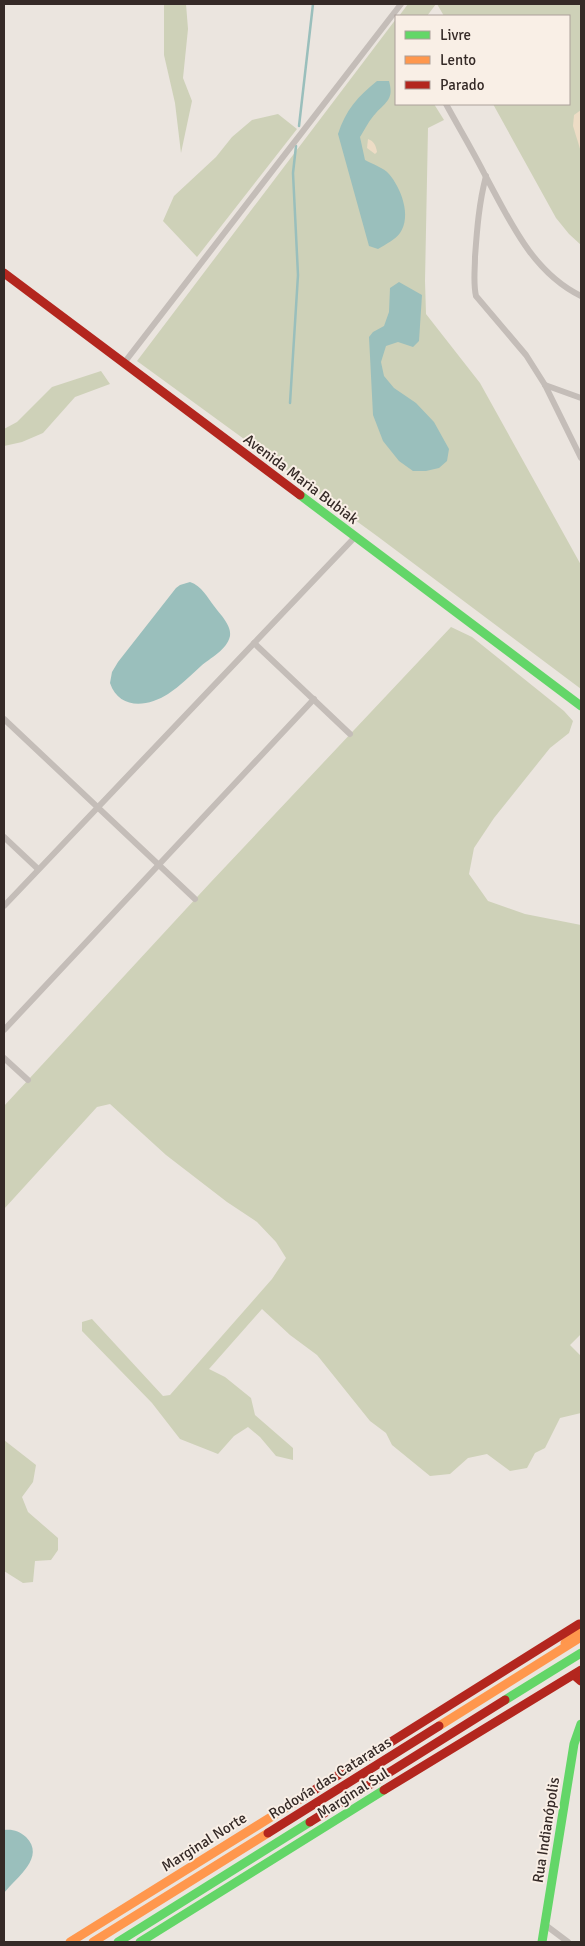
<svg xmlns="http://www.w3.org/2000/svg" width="585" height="1946" font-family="Signika,sans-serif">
	<rect width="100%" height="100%" fill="#ebe5df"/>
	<g fill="#ced1b8">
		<path d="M164,4H186L188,29L183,78L192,101L181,153L175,103L164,55Z"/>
		<path d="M408,4H436L427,16H399Z"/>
		<path d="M437,4H581V245L569,234L556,218L493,104H569V16H444Z"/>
		<path d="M396,19V104H434L444,120L428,128L425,281L426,314L480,383L581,565V689L377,536L137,361Z"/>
		<path d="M278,114L297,129L197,257L163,221L174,196L216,157L232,137L252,120Z"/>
		<path d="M101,371L110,384L75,397L43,433L22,442L4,446V429L17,422L52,387Z"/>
		<path d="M451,627L472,637L564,711L573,721L569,733L550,748L494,818L474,848L469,874L488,901L525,914L581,925V1334L570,1345L581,1356V1413L560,1418L545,1448L535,1453L527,1468L510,1471L487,1454L468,1458L450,1474L430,1476L392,1445L386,1433L370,1421L317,1355L290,1335L262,1309L209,1369L225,1377L251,1398L255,1415L293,1448V1460L276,1456L260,1437L248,1427L234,1436L218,1454L180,1439L152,1403L82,1331V1322L92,1319L163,1396L170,1395L272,1279L286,1258L276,1242L257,1222L227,1202L166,1155L110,1104L97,1107L4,1209V1106L210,883Z"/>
		<path d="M4,1440L36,1465L33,1482L22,1497L28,1512L58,1538V1550L51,1560L35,1561L33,1582L23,1583L4,1571Z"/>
	</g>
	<g fill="#eddcc5">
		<path d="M581,110V152L573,126L574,115Z"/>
		<path d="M368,139C374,141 376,146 377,152L375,154L367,148Z"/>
	</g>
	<g fill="#9abfbc">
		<path d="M377,81H389C394,99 387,101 376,113C370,119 365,129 360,137L365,160C372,164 384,168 389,174C401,188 412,216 400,233C395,240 386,244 378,249L369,246L338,134C345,111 358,96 377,81Z"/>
		<path d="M399,282L422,295L419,341L413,347L398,342L386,346L381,362L384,376L394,388L416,403L434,422L449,449L447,461L439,468L426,471H413L399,461L383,441L373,415L369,337L373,332L384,326L389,312L390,288Z"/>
		<path d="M190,582C202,586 207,597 214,606C220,614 232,626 230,636C227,650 210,658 201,666C190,676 180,686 168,694C148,707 119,710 110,683L112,672L118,662L176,588L180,585Z"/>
		<path d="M4,1830C13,1829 19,1831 26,1837C46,1857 17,1877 4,1893Z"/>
	</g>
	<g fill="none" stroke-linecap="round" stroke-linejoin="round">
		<g stroke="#9abfbc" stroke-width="2.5">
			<path d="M299,126L313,4"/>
			<path d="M290,403L298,275L293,173L296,146"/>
		</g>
		<g stroke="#c4bdb8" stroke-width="6">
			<path d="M446,104C459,128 473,151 485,175C510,221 532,272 581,296"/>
			<path d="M486,176C479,203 477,229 475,257C475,270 473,283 476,296L526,355L545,385L581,458"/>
			<path d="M124,363L401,4"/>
			<path d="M545,385L581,398"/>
			<path d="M254,643L350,734"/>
			<path d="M4,719L195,899"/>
			<path d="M4,837L38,869"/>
			<path d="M4,906L355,537"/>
			<path d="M4,1030L314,699"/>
			<path d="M4,1058L28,1080"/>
			<path d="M544,1924L568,1942"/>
		</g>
		<g stroke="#63d668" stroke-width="9">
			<path d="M300,495L581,706"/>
			<path d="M505,1700L581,1653"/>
			<path d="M118,1942L310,1822"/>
			<path d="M140,1942L384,1790"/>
			<path d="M542,1942L574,1744L581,1724"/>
		</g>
		<g stroke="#ff974d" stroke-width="9">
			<path d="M565,1643L581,1626"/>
			<path d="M439,1726L581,1637"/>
			<path d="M70,1942L300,1799"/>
			<path d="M93,1942L268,1833"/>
		</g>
		<g stroke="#b3261e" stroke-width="9">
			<path d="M4,273L300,495"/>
			<path d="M574,1675L581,1681"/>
			<path d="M384,1790L581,1670"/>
			<path d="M300,1799L579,1624"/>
			<path d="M310,1822L505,1700"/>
			<path d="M268,1833L439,1726"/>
		</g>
	</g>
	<g text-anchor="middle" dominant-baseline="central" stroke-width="4" stroke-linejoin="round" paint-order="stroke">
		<g font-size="15" fill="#352a27" stroke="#f9efe6">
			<text transform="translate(301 479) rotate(37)">Avenida Maria Bubiak</text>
			<text transform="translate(330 1778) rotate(-32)">Rodovía das Cataratas</text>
			<text transform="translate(353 1793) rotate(-32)">Marginal Sul</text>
			<text transform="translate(546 1830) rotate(-81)">Rua Indianópolis</text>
			<text transform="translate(204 1842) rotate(-32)">Marginal Norte</text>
		</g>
	</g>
	<rect width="585" height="1946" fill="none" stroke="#352a27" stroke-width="10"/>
	<rect x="395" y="15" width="175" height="90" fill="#f9efe6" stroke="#aba09a"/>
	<rect x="405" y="31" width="25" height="8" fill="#63d668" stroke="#aba09a"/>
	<text x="440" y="40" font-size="15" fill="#352a27">Livre</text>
	<rect x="405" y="56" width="25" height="8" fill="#ff974d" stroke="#aba09a"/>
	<text x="440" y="65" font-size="15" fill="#352a27">Lento</text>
	<rect x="405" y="81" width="25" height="8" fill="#b3261e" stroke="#aba09a"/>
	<text x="440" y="90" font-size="15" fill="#352a27">Parado</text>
</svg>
